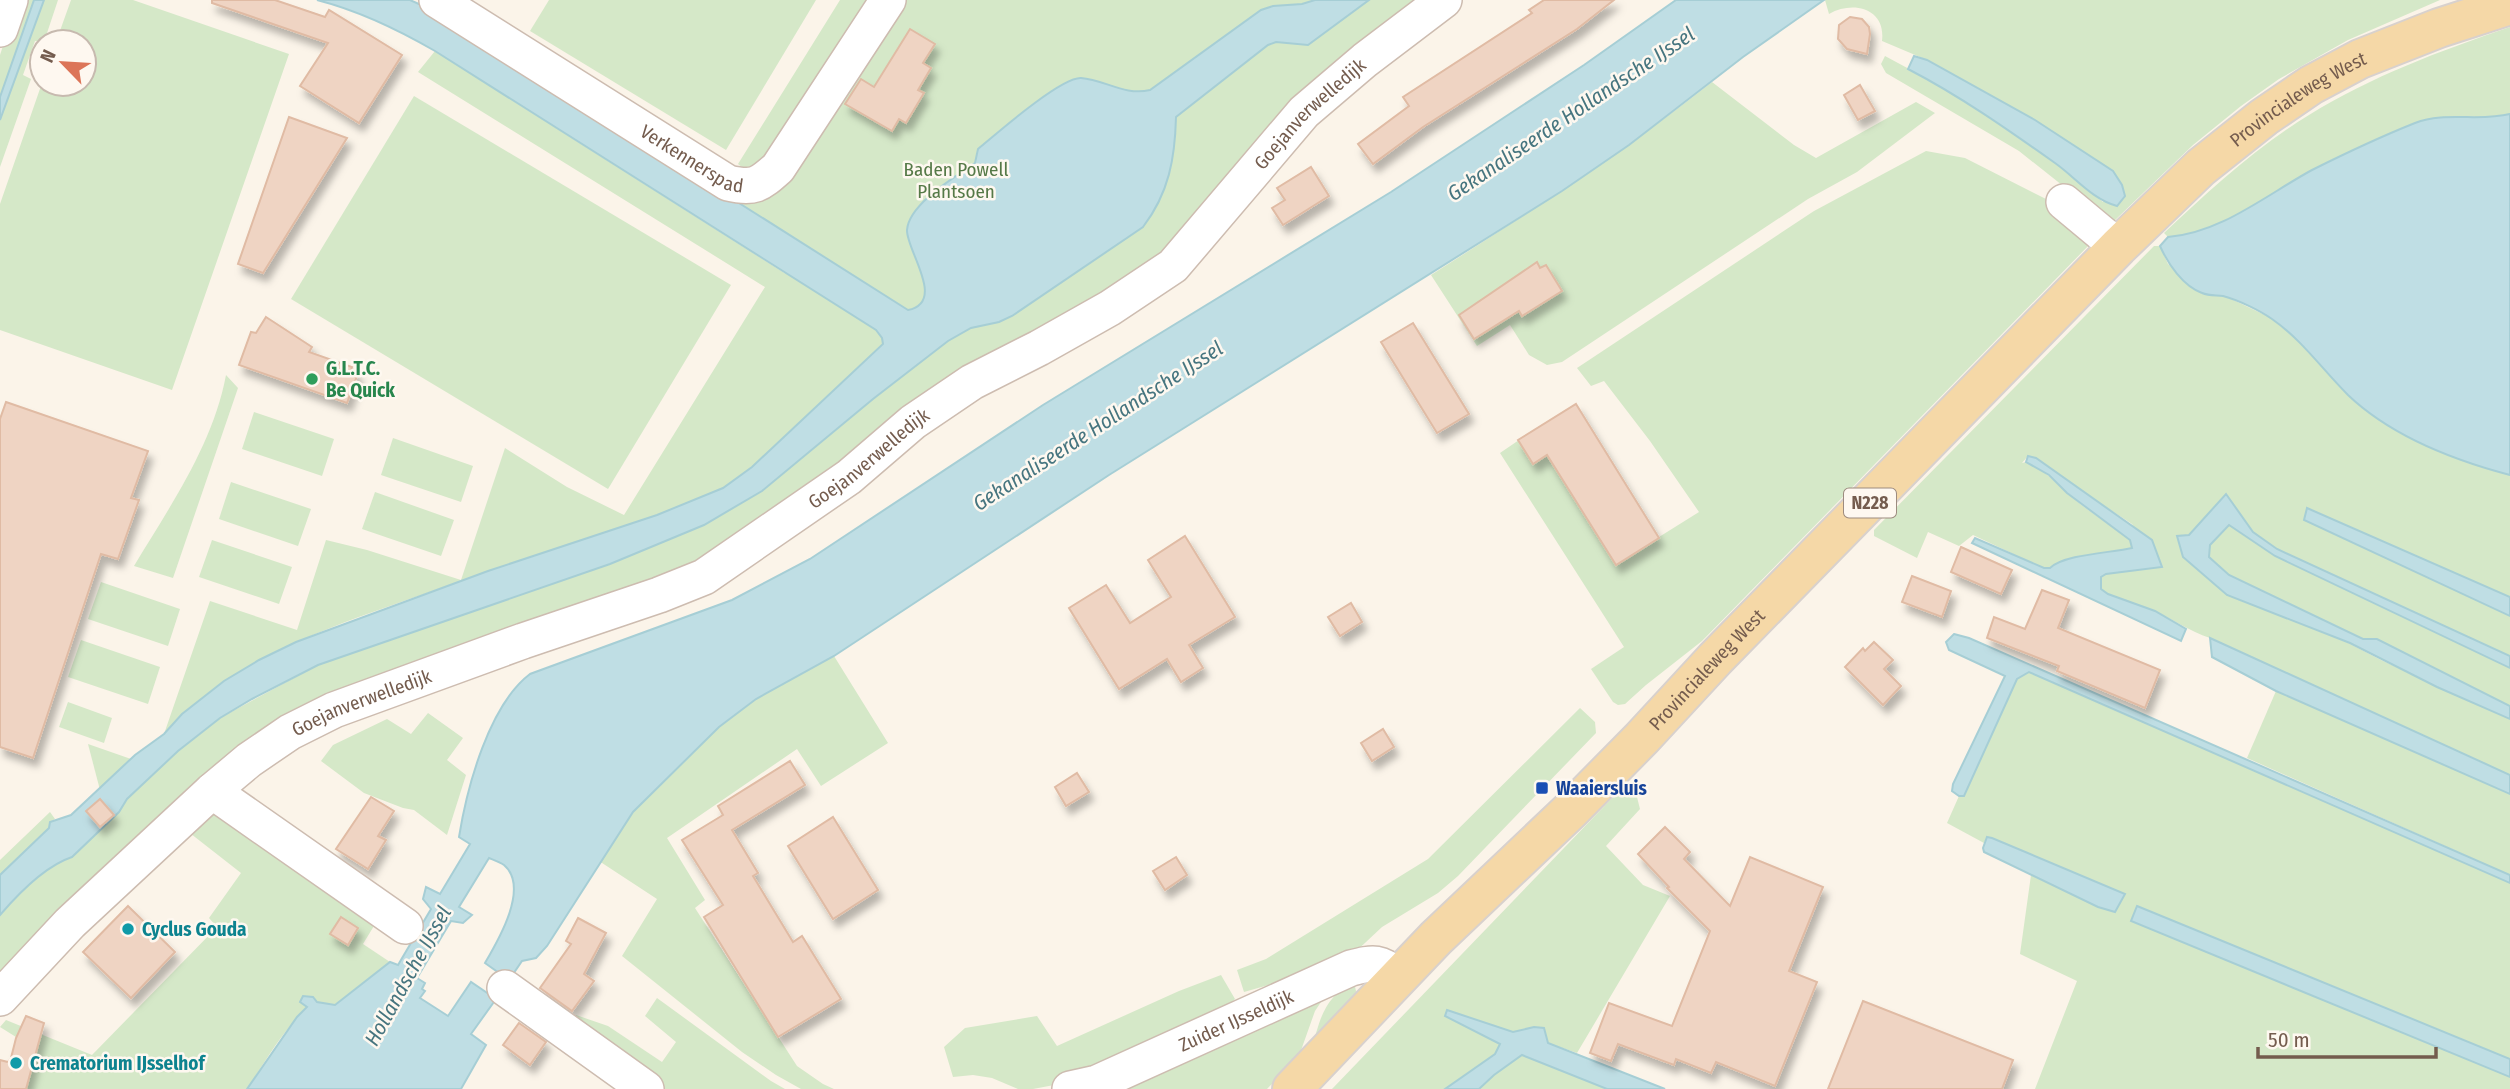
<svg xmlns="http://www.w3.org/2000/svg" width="2510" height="1089" font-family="'Fira Sans Condensed',sans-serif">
	<defs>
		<filter id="shadow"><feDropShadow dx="4.5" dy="8" stdDeviation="3.5" flood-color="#0004"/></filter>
	</defs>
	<rect width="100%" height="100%" fill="#fbf4e9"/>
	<g fill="#d5e8c8">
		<path d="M18,0H34L0,97V55Z"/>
		<path d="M44,0H58L44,42L35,41L23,75L31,79L0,167V120Z"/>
		<path d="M71,0H133L289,54L172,390L0,330V204L42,83L84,84V42H56Z"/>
		<path d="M549,0H816L726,150L530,31Z"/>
		<path d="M840,0H1433L1171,250L732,555L334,709L0,981V915C18,894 45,866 72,857L119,812L126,799L178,751L220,718L318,665L460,615L463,580C358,619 241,648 164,734L210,601L297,630L326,540L367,550L461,580L505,448L567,487L624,515L765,287L418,72L435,51L786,274L724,209L748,172L738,164Z"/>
		<path d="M1825,0H2440L2348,40L2279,79L2241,106L2193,145L2111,224L2019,151L1886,73L1881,64L1885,56L1950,91L2059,165L2103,202L2113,171L2034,120L1927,60L1882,41C1886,9 1854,0 1829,14Z"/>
		<path d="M2510,27V114C2479,122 2445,111 2415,123C2380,137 2346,153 2312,170C2267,194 2221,235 2168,237L2164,233C2210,190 2255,148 2309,115C2372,76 2440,51 2510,27Z"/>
		<path d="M1712,82L1794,145L1816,158L1916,102L1935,113L1857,172L1808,199L1562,362L1547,365L1529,355L1510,325L1477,346L1431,275C1527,214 1622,153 1712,82Z"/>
		<path d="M414,96L731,285L608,489L291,299Z"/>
		<path d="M1926,151L1965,158L2054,203L2092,242L1702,641L1646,685L1625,704L1618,705L1613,702L1591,669L1624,647L1500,453L1535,429L1619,562L1699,512L1650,441L1604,381L1591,386L1577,368L1814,211Z"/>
		<path d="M2154,246H2160L2168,264L2202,294L2225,296L2269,317L2294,336L2349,396L2371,413L2401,433L2484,468L2510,475V597L2308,509L2304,520L2510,616V656L2277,549L2253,532L2226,494L2189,535L2178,536L2183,557L2381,660L2510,719V775L2210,638C2189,631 2173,619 2154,611C2137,603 2116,600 2101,589V577L2106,574L2162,567L2132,524L2028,456L2022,463L2026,462C2043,468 2053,481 2066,492C2086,510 2109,524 2130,540L2132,549C2111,552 2065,554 2050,568H2043L1973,535L1959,546L1928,532L1917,558L1874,536V530Z"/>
		<path d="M226,375L238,388L173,578L134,566C170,506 213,445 226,375Z"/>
		<path d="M254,412L334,439L322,476L242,449Z"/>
		<path d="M393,438L473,466L461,502L381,475Z"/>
		<path d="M231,482L311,509L298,546L219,519Z"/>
		<path d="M375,492L454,520L441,556L362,529Z"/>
		<path d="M2229,525L2275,556L2510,668V706L2377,639H2364L2229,575L2209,557L2210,545Z"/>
		<path d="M212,540L292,567L279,604L199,577Z"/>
		<path d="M101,582L180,609L168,646L88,619Z"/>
		<path d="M81,640L160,667L148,704L68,677Z"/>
		<path d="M834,656L888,743L821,786L797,749L667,838L705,900L695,908L797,1066L823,1084L834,1089H801L776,1075L742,1052L622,956L657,899L599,861L633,812L719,727L756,699Z"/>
		<path d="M2029,672L2510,883V1059L2137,906L2131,920L2510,1077V1089H2035L2077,981L2020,954L2031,875L2098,907L2114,912L2125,894L1992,838L1987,837L1984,843L1947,823L1959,796H1964L2017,679Z"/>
		<path d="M2276,691L2510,794V875L2247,758Z"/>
		<path d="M68,702L112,718L104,743L59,727Z"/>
		<path d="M1580,708L1595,722L1596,733L1458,876L1438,893L1382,927L1350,957L1283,987L1272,984L1244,992L1237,970L1266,959L1428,859Z"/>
		<path d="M428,713L463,738L447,760L466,775L447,835L414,810L403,808L364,793L321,761L333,745L387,719L411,734Z"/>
		<path d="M88,744L131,759L100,790Z"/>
		<path d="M1625,791L1637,797L1640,809L1606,846L1643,885L1670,896L1577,1053L1548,1043L1534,1027L1513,1032L1448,1010L1446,1016L1501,1043L1495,1054L1445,1089H1332L1617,793Z"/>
		<path d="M221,810L380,916L363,944L390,962L335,1005L317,1002C288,1019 266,1061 247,1089H26L36,1042L16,1037L0,1027L6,1020L92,1055L217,927L209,918L241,873L186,830L199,818Z"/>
		<path d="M50,812L55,819L50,822L49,828L0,875V860Z"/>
		<path d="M1221,975L1235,999L1207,1029L1070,1082L1033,1089H1018L992,1078L973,1075L953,1077L944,1047L965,1028L1037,1016L1057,1046L1179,991Z"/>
		<path d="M1354,982L1356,991L1355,999L1315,1037C1322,1011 1329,995 1354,982Z"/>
		<path d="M657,998L771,1081L785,1089H658L569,1025L576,1015L608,1026L662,1062L676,1042L645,1016Z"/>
		<path d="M1323,999L1315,1011L1299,1056L1267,1089H1093Z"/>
		<path d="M1522,1055L1607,1089H1479L1494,1075Z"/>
	</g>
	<g fill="#bfdee4" stroke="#a6ced5" stroke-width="2">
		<path d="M34,0H44L0,120V97Z"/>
		<path d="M317,0H410L439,13L908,310C947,302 906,250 907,230C909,204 955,177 975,163L978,149C996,134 1061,77 1081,78C1105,80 1125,96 1150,90L1261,10L1273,6L1302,4L1315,0H1369L1308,45L1276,42L1268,45L1176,117C1175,158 1169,193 1143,227L1012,316L999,322L971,328L948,341L873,399L762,491L704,525L610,564L318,665L252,699L220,718L178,751L127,799L119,812L72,857C45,866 18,894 0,915V875L49,828L50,822L71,815L135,755L164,734L182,714L224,681L259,660L296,642L488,571L657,515L723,488L752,467L883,344L882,338L876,330L435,51C397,29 360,11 317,0Z"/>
		<path d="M1676,0H1824L1743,57L1629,145L1562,191L1109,475L834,656L756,699L719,727L633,812L547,946L536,958L522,961L509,980L485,963C498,941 530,887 504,865C500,862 494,860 489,858L459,907L472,915L463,923L451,921L417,978L425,983L422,989L425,991L420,998L448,1016L471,982L496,999L471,1034L486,1045L461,1089H247L297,1017L307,1007L300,1002L303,996L313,997L317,1002L335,1005L390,962L398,965L431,909L423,899L426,887L440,894L470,844L459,837C467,787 489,705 530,674L732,600L810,559L1043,405L1391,192L1584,65Z"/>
		<path d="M1914,56L1927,60L2035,120L2113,171L2122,185L2125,196L2117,206C2092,199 2076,178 2055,163C2007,129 1960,96 1908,69Z"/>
		<path d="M2510,114V475C2453,460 2391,436 2348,395C2322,369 2302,340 2272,319C2259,310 2238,300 2223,296C2217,295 2209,296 2202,293C2183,286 2168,264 2160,246L2168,237C2221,233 2266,195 2312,170C2346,153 2380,137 2415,123C2445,111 2479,122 2510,114Z"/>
		<path d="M2028,456L2036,458L2152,540L2162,567L2106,574L2101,577V589L2108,594L2155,611L2186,629L2181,641L1972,543L1975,538L2044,568H2050C2065,554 2111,553 2132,548L2130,540L2067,493L2049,475L2026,462Z"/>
		<path d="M2226,494L2253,532L2277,549L2510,656V668L2275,556L2229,525L2210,545L2209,557L2229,575L2363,639H2377L2510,706V719L2437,687L2350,643L2227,595L2183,557L2177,536L2189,535Z"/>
		<path d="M2307,508L2510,597V616L2304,520Z"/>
		<path d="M1954,634L1969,638L2510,875V883L2029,672L2017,679L1964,796H1959L1952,791L1953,784L2005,676L1949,650L1946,642Z"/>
		<path d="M2210,638L2510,775V794L2276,691L2212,657Z"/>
		<path d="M1987,837L1992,838L2125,894L2115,912L2098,907L1984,852L1983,848Z"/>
		<path d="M2137,906L2510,1059V1077L2131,921Z"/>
		<path d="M1447,1010L1513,1032L1534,1027L1544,1028L1548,1043L1665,1089H1607L1522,1055L1494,1075L1479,1089H1445L1495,1054L1500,1044L1445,1016Z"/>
	</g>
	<g fill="#efd4c3" stroke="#e0bba4" stroke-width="2" filter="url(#shadow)">
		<path d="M212,0H275L325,17L329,10L402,55L359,123L300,86L328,43L212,3Z"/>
		<path d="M1544,0H1614L1577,29L1423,127L1373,164L1358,144L1409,106L1403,97L1532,13L1529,10Z"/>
		<path d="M1850,17L1862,19L1869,27L1870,34L1867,54L1847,49L1838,39L1839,25Z"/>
		<path d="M910,29L935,44L923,63L931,68L918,90L924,93L906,123L899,119L892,131L845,104L861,79L874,87Z"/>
		<path d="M1860,85L1875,111L1858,120L1844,95Z"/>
		<path d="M289,117L347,138L263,273L238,264Z"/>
		<path d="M1311,167L1329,196L1283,225L1272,208L1285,200L1277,188Z"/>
		<path d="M1537,262L1540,268L1546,265L1562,291L1522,316L1519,311L1474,339L1459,315Z"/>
		<path d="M266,317L312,347L309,352L352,367L351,370L358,373L347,403L239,365L251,332L256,333Z"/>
		<path d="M1413,323L1469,414L1437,433L1381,342Z"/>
		<path d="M6,402L148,451L131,498L139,500L118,559L101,554L33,758L0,747V419Z"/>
		<path d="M1576,404L1659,538L1616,565L1547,455L1533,464L1518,440Z"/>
		<path d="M1185,536L1235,617L1189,645L1203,668L1181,682L1167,659L1119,689L1069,608L1106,585L1130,623L1171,597L1148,560Z"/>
		<path d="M1961,547L2012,570L2001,594L1951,572Z"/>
		<path d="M1912,576L1951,591L1942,617L1902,602Z"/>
		<path d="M2042,590L2069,600L2058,628L2160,670L2145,708L2057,671L2059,666L1987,638L1994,617L2025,629Z"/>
		<path d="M1351,603L1362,622L1340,636L1328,617Z"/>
		<path d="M1874,642L1893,660L1884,669L1901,686L1883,705L1845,667L1863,648L1865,651Z"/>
		<path d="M1383,729L1394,747L1372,761L1361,743Z"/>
		<path d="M790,761L805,785L732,830L758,873L753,876L793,942L802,936L841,999L778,1037L704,917L723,905L682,840L723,815L718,806Z"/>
		<path d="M1077,773L1089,792L1066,806L1055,787Z"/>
		<path d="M371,797L394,811L378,836L386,840L368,869L336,849Z"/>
		<path d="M100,799L114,815L100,827L86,811Z"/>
		<path d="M833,817L878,890L833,919L788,846Z"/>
		<path d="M1665,827L1690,852L1684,859L1730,906L1750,857L1823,887L1789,971L1817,982L1775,1086L1716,1062L1711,1073L1676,1059L1674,1065L1618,1044L1611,1061L1590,1053L1609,1003L1672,1026L1710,931L1667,888L1669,887L1638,854Z"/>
		<path d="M1176,857L1187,875L1165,890L1153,871Z"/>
		<path d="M128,906L175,952L131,998L83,952Z"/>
		<path d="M341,917L358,928L348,945L330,934Z"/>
		<path d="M578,918L606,933L584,974L594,981L572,1011L540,988L571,944L566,941Z"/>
		<path d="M1863,1001L2013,1060L2002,1089H1828Z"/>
		<path d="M26,1016L44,1023L26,1089H0V1060L8,1062L11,1058L16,1038Z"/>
		<path d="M519,1023L546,1042L530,1065L503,1045Z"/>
	</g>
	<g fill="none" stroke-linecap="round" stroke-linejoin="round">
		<defs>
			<g id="minor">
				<path id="s1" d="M437,0L728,183C754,189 759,185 778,168L888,0"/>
				<path d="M0,29L10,0"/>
				<path d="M2064,202L2118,247"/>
				<path d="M212,791L405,926"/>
				<path d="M505,988L646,1089"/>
				<path id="s2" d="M0,998L70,923L212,791L249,760L290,732L334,710L523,641L659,595L704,577L849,477L913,422L972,382L1039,348L1110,308L1173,266L1304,112L1365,60L1444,0"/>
				<path id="s3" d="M1070,1089L1097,1083L1351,968C1374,962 1381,961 1398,977"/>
			</g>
			<g id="major">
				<path id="s4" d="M1292,1089L1436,938L1571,810L1642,738L1715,659L2118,247L2201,167L2264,117L2311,85L2360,59L2439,28L2510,5"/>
			</g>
		</defs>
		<use href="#minor" stroke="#cdbcb0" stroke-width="38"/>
		<use href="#major" stroke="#d8d1cd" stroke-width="42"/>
		<use href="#minor" stroke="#fff" stroke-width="35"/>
		<use href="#major" stroke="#f5d8a7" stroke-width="38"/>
	</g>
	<circle fill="#2e9e5b" stroke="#fef8f0" stroke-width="2.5" cx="312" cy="379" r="7"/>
	<rect fill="#1a4fb4" stroke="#fef8f0" stroke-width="2.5" x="1535" y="781" width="14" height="14" rx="3.5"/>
	<g fill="#0f9aa8" stroke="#fef8f0" stroke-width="2.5">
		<circle cx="128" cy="929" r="7"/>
		<circle cx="16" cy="1063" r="7"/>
	</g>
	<g text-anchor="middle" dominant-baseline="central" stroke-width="5" stroke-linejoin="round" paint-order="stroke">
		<rect fill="#fef8f0" stroke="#9d8b7f" stroke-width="2" x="1844" y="488.5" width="52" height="29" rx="5"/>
		<g font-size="18" font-weight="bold" fill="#745c4e">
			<text x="1870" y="503">N228</text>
		</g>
		<g font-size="19" fill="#745c4e" stroke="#fef8f0">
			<text stroke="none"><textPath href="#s4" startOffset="1414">Provincialeweg West</textPath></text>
			<text stroke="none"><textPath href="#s2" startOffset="1606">Goejanverwelledijk</textPath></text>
			<text stroke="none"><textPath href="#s1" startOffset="301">Verkennerspad</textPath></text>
			<text stroke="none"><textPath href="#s2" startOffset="1040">Goejanverwelledijk</textPath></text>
			<text stroke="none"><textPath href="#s4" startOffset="590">Provincialeweg West</textPath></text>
			<text stroke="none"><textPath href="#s2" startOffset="472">Goejanverwelledijk</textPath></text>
			<text stroke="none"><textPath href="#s3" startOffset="180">Zuider IJsseldijk</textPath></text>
		</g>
		<g font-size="19" fill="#557947" stroke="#fef8f0">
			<text x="956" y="169">Baden Powell<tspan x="956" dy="22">Plantsoen</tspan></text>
		</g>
		<g font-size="19" font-weight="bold" fill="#27864d" stroke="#fef8f0" text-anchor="start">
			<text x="326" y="368">G.L.T.C.<tspan x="326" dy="22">Be Quick</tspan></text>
		</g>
		<g font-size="19" font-weight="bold" fill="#164399" stroke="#fef8f0" text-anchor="start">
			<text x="1556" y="788">Waaiersluis</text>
		</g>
		<g font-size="19" font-weight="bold" fill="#0d838f" stroke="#fef8f0" text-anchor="start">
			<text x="142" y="929">Cyclus Gouda</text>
			<text x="30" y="1063">Crematorium IJsselhof</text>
		</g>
		<g font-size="21" font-style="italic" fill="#46757f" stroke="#fef8f0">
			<text transform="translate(1571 114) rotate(-34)">Gekanaliseerde Hollandsche IJssel</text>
			<text transform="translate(1098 426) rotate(-33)">Gekanaliseerde Hollandsche IJssel</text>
			<text transform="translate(408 976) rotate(-61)">Hollandsche IJssel</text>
		</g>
	</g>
	<g transform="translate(63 63) rotate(295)"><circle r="33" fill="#fef8f0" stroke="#c7baaf" stroke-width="2"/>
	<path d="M0-5L12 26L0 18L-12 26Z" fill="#dc7558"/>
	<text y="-10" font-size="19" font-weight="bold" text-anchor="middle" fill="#745c4e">N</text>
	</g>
	<path d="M2258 1047v10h178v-10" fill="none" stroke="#745c4e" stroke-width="3.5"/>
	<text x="2268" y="1047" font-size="21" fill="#745c4e" stroke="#fef8f0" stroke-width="5" paint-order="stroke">50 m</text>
</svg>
